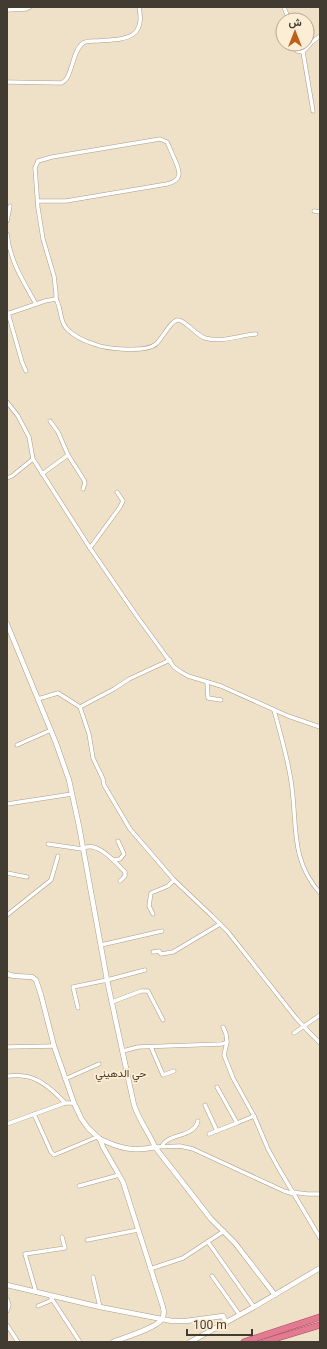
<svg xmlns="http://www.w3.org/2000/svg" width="327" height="1349" font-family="Roboto,Vazirmatn,sans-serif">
	<rect width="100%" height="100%" fill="#efe0c8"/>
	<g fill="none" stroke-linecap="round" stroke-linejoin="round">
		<defs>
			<g id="minor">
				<path d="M284,7L289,20"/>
				<path d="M7,10L26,9L30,7"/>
				<path d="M296,44L297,51L303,52"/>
				<path d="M7,82L61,83C73,79 71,52 83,43C87,40 93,41 98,41C124,39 146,40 139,7"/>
				<path d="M313,111L303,52L312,42L320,36"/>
				<path d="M38,201H66L167,184C183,180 180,172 175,160C172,154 170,148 167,142L160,139L52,157L38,161L35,168L38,208L43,239L54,276L56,293V299"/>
				<path d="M314,211L320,212"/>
				<path d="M7,221L10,206"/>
				<path d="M7,234C10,261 23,281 36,304"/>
				<path d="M8,313L22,362L26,371"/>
				<path d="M7,314L45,301L56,299C62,309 59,321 67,329C74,336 84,341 94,344C106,349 146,353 156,344C162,339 171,320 178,320C185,320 196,335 205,338C222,343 240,335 256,334"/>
				<path d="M7,402L18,416L29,437L33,459L90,548L136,615L174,667L181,672L188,676L221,686L288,716L320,727"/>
				<path d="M68,455L84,480L85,483L83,489"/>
				<path d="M42,474L68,455L58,432L50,421"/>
				<path d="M7,478L12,476L33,459"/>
				<path d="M90,548L120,507L123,501L117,492"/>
				<path d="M207,682L208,698L221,700"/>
				<path d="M38,699L58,693L80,707L114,689L129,679L170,660"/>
				<path d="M80,707L89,734L93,758L103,779L104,785L130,829L174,880L211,915L228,932L296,1018L308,1031L320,1043"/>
				<path d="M274,710C281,736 289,762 292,788C297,827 291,861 320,893"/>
				<path d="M17,745L51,730"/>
				<path d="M7,804L72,794"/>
				<path d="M48,844L82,849C96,839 116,863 125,872V876L120,881"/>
				<path d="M112,859L115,860L120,859L124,854L118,841"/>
				<path d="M7,873L27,877"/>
				<path d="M153,914L149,906L151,893L168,886L174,880"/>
				<path d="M7,915L51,880L58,856"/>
				<path d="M101,945L162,931"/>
				<path d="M153,952L159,951L161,954L173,952L220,924"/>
				<path d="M112,1002L141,991H148L163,1020"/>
				<path d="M78,1008L73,987L107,980L145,970"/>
				<path d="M223,1027L226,1034L227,1042L224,1055L233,1078L254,1116"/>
				<path d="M294,1033L320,1015"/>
				<path d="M7,1047L54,1046"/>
				<path d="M151,1047L163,1075L174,1071"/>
				<path d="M123,1051L138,1047L222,1044L227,1042"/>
				<path d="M7,1076C12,1076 18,1075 23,1076C39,1077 55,1092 65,1103"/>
				<path d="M65,1079L99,1064"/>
				<path d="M217,1087L237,1123L254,1116L268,1149L279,1169L320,1238"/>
				<path d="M205,1105L217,1131"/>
				<path d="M34,1114L51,1152L54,1155L97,1137"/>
				<path d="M7,1124L65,1103H74"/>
				<path d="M209,1134L237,1123"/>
				<path d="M162,1146C168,1133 194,1138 198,1121"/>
				<path d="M155,1147L180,1146L193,1149L284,1191L294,1194"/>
				<path d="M79,1186L119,1175"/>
				<path d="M292,1192L307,1194H320"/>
				<path d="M87,1240L138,1230"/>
				<path d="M208,1242L254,1307"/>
				<path d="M150,1269L183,1258L224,1231"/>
				<path d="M212,1276L239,1314"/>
				<path d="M93,1277L100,1307"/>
				<path d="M36,1292L25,1254L65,1248L62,1237"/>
				<path d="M50,1296L80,1342"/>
				<path d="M7,1299L9,1305L7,1311"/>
				<path d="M38,1306L52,1300"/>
				<path d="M7,1325L18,1342"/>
			</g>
			<g id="tertiary">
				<path d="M7,624L56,743L69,780L79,826L107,980L134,1105C139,1120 149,1133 155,1147"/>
				<path d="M7,974L14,976L32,977L36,980L41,995L54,1046L74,1103L81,1118L88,1128L100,1139L103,1147L123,1182L162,1304C164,1309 165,1315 161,1320C156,1328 123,1338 113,1342"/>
				<path d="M100,1139C119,1148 133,1152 155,1147L211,1219L235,1243L275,1295"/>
				<path d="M7,1285L100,1307L172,1321H186L223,1316L226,1323"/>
				<path d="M190,1342L254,1307L320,1268"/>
			</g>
			<g id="trunk">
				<path d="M244,1342L320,1317"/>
				<path d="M264,1342L320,1325"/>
			</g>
		</defs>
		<use href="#minor" stroke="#ab9d86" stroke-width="4.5"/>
		<use href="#tertiary" stroke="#ab9d86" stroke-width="5.5"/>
		<use href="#trunk" stroke="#a54e5e" stroke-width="7"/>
		<use href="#minor" stroke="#fff" stroke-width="3.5"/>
		<use href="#tertiary" stroke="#fff" stroke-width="4.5"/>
		<use href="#trunk" stroke="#e27a92" stroke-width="6"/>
	</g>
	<g text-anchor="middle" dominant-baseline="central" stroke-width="3.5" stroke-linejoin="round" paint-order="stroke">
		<g font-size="11" fill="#4a3d2a" stroke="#fcedd5">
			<text x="121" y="1073">حي الدهيني</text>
		</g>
	</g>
	<rect width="327" height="1349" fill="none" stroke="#413b31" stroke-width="16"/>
	<g transform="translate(295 32)"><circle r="19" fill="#fcedd5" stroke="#b1a693"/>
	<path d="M0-3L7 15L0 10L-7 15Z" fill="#bf6018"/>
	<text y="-6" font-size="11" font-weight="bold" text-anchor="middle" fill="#413b31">ش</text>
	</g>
	<path d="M187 1329v6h65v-6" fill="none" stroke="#413b31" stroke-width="2"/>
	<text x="193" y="1329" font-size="12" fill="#413b31" stroke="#fcedd5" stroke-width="3" paint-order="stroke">100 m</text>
</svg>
